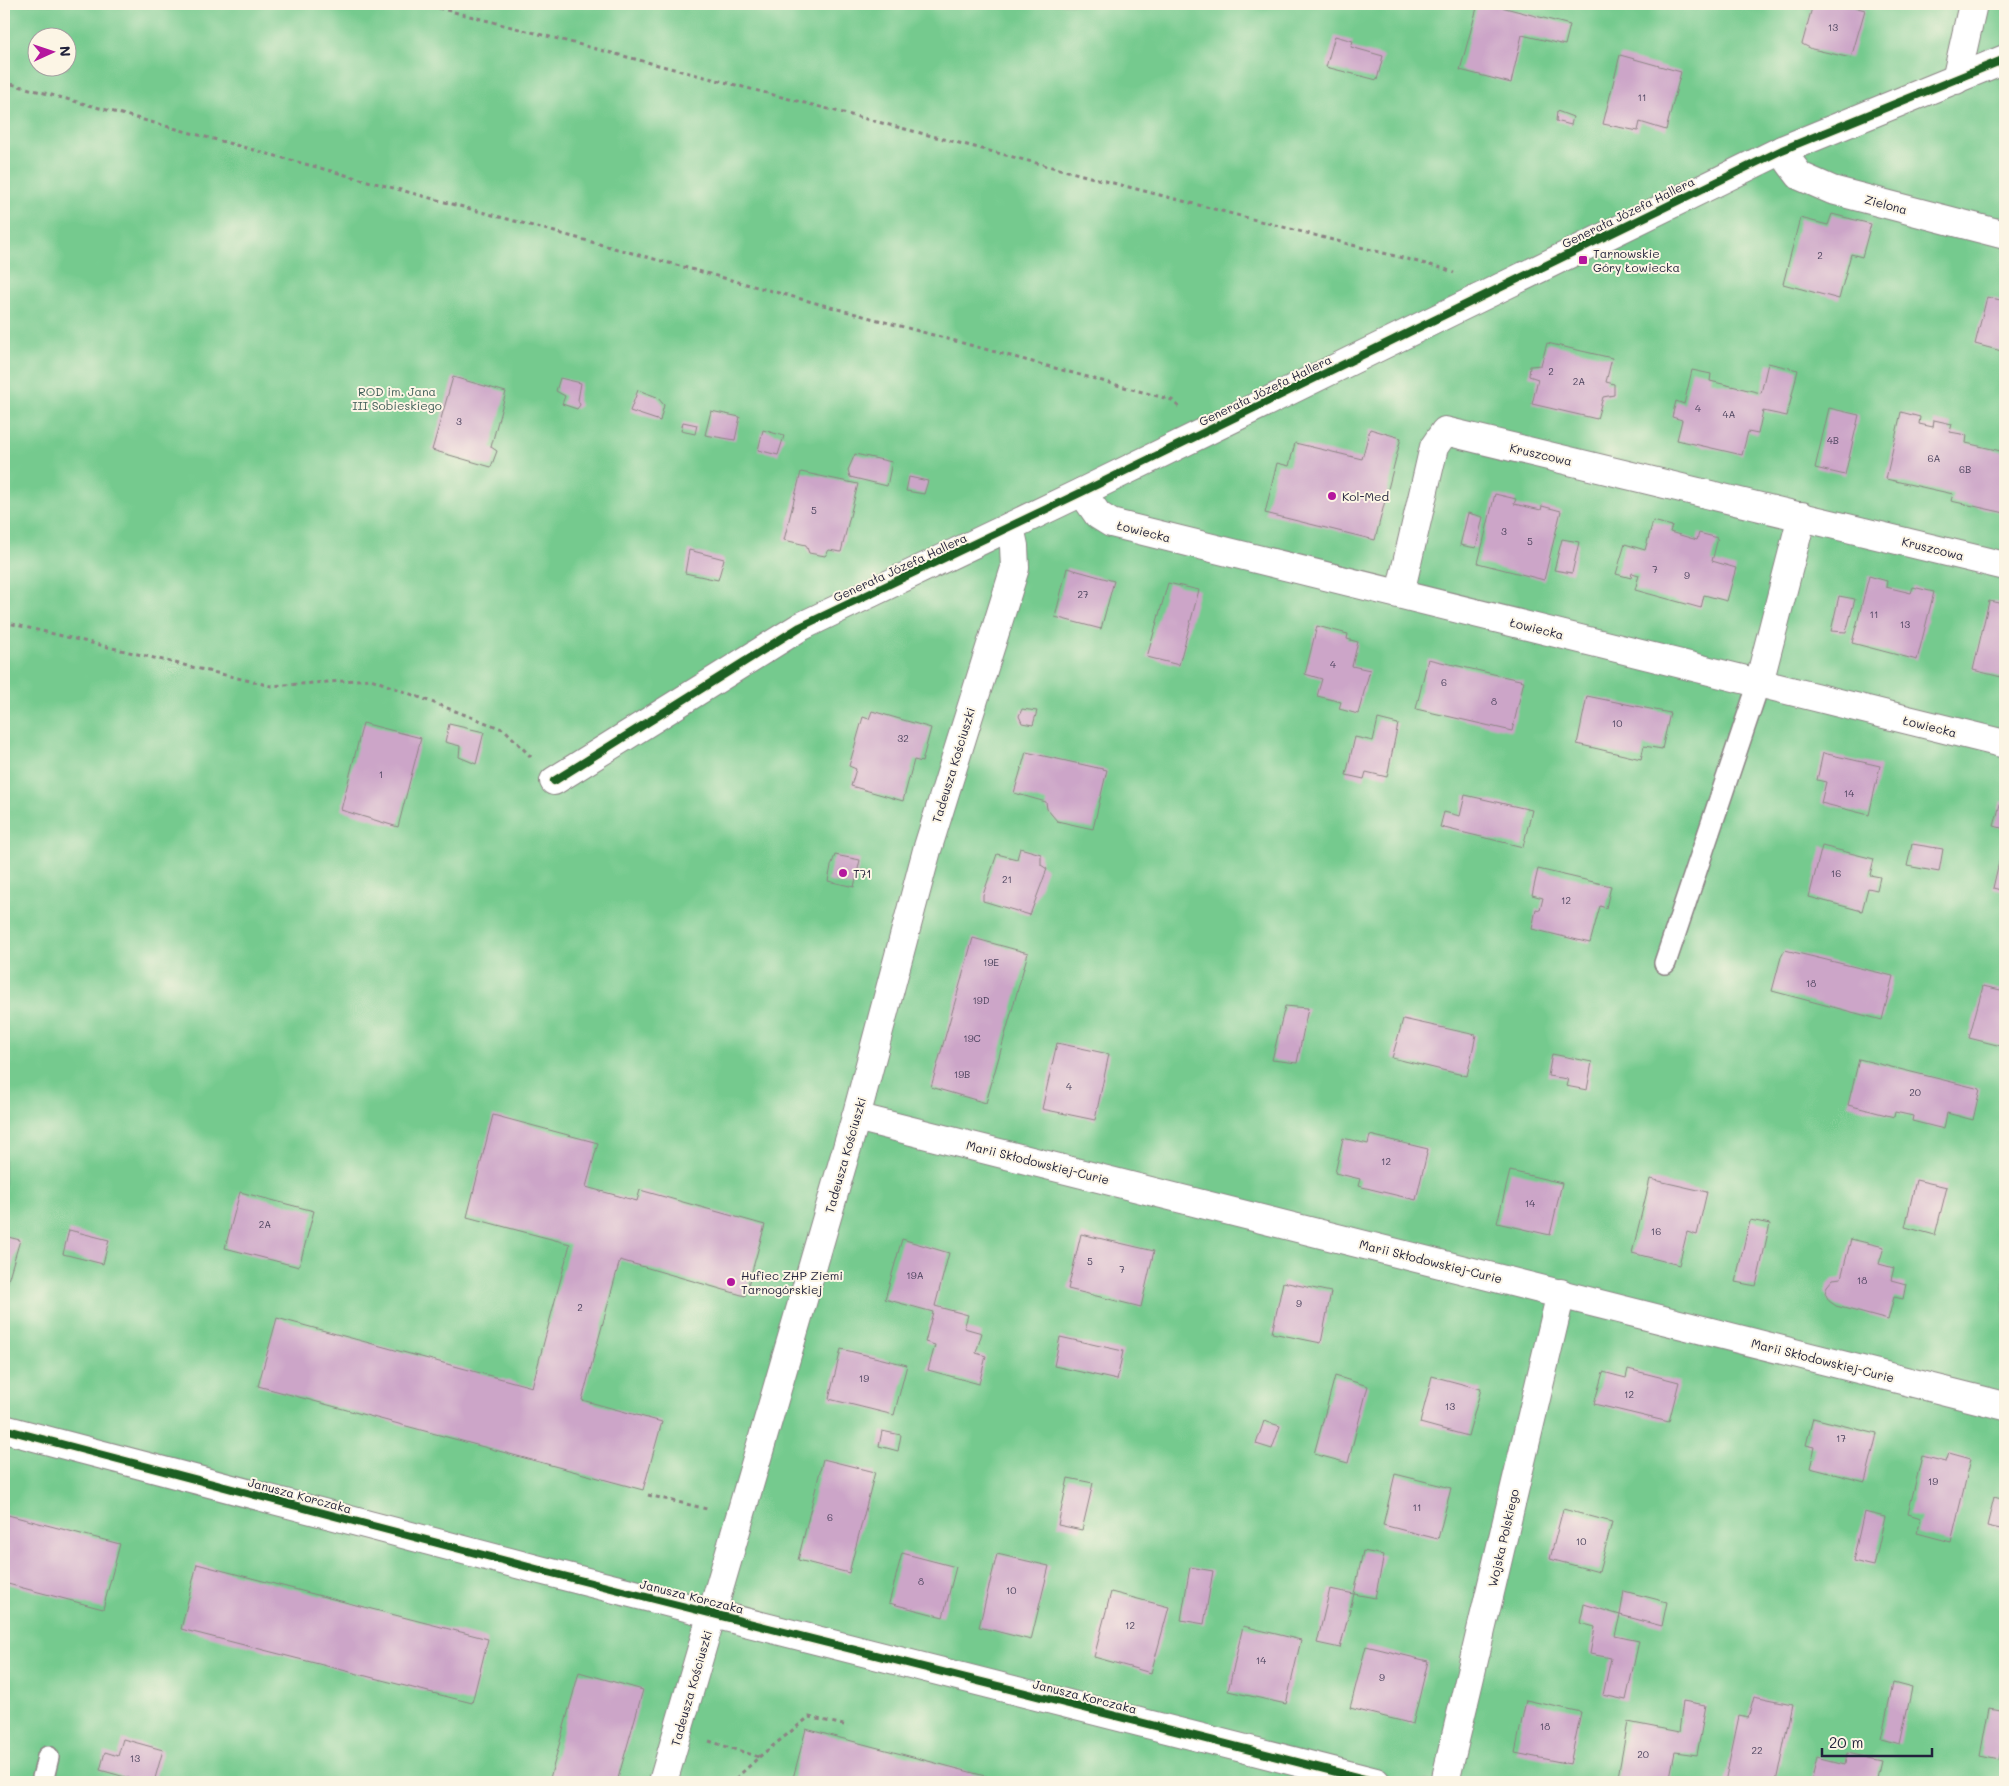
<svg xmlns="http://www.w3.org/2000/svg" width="2009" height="1786" font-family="Mali,sans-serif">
	<rect width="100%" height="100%" fill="#fcf5e5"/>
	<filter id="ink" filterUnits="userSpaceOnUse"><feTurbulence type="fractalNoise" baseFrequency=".02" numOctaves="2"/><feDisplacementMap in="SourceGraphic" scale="10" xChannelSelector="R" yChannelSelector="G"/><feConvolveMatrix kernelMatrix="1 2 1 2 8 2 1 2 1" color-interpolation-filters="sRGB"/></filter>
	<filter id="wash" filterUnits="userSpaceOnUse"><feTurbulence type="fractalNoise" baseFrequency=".0096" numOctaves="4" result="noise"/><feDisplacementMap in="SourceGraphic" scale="20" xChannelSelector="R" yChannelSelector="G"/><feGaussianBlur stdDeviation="1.12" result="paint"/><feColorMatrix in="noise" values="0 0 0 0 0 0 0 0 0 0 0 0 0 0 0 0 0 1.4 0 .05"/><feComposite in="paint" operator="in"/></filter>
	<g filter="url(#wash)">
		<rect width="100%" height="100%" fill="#f7e5cd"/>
		<path fill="#75ca8e" stroke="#4c7664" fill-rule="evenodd" d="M4,4H2005V1782H4ZM38,38H68V68H38Z"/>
		<g id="blocks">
			<g fill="#cca5c8">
				<path d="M1478,4H1490L1570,25L1565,45L1522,35L1511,83L1460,70Z"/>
				<path d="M1813,4H1844L1865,10L1851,58L1812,49L1802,44Z"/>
				<path d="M1335,36L1353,41L1351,47L1383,56L1377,80L1326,67Z"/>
				<path d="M1620,55L1681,72L1666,130L1640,122L1638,131L1603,124Z"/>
				<path d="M1557,111L1573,117L1571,125L1556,121Z"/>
				<path d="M1832,214L1871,224L1862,257L1851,254L1839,299L1783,284L1800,218L1828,225Z"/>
				<path d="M1987,297L2005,301V352L1975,344Z"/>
				<path d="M1547,343L1612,358L1606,382L1614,384V395L1603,397L1597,419L1532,404L1538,379L1529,376L1530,366L1541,365Z"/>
				<path d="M1768,363L1798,370L1787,416L1763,411L1758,434L1748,432L1742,455L1677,440L1682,420L1672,417L1676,401L1684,404L1692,370L1711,374L1710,381L1761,393Z"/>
				<path d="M453,377L506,392L491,447L497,451L491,467L432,450Z"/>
				<path d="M560,378L581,383L578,400L580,405L577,409L562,404L565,396L556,391Z"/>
				<path d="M638,390L657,397L664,405L660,421L630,411Z"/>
				<path d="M1829,408L1859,415L1845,475L1815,468Z"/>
				<path d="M711,411L740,417L735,440L705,435Z"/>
				<path d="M1901,412L1920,417L1919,424L1933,427L1934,420L1952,424L1950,432L1967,435L1966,443L2005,452V513L1951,501L1953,494L1886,479Z"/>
				<path d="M683,422L697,425L695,434L681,431Z"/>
				<path d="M1370,429L1401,438L1375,540L1265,513L1277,463L1289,466L1295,443L1362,459Z"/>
				<path d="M763,430L784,436L778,455L758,450Z"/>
				<path d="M855,454L892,462L887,486L850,477L848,470Z"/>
				<path d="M801,472L858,484L841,552L829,550L825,556L809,553L806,545L784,540Z"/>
				<path d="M909,477L928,481L924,494L906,491Z"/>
				<path d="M1495,494L1516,499L1514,504L1541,510L1542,506L1561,511L1544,580L1478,563Z"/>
				<path d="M1468,513L1483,517L1476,548L1460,545Z"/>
				<path d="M1653,521L1672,526L1670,532L1697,540L1699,533L1718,538L1712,561L1736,568L1727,601L1704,595L1701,608L1635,590L1639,575L1632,573L1631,578L1616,574L1625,544L1645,550Z"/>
				<path d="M1562,539L1579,542L1572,573L1554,570Z"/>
				<path d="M689,550L724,559L718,580L685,573Z"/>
				<path d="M1067,568L1114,581L1101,629L1055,617Z"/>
				<path d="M1869,576L1887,581L1886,587L1911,593L1913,587L1934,592L1917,660L1852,643Z"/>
				<path d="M1168,583L1199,590L1179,665L1147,657Z"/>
				<path d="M1839,596L1855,599L1846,632L1831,631Z"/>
				<path d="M1989,601L2005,604V678L1973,670Z"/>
				<path d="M1317,626L1348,634L1347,639L1358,642L1352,666L1370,670L1358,714L1339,709L1341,702L1317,696L1322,679L1305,674Z"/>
				<path d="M1428,659L1524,681L1512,731L1416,709Z"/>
				<path d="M1587,696L1670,713L1662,749L1644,746L1641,759L1577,744Z"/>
				<path d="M1022,709L1037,711L1033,725L1022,723L1019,716Z"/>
				<path d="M872,711L931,728L922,762L914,760L903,801L851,786L856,769L849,766L863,717L869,719Z"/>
				<path d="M1378,719L1398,724L1387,777L1366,772L1364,779L1346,775L1355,737L1373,741Z"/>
				<path d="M363,723L421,738L398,827L341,810Z"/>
				<path d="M449,724L484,732L476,764L459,757L460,746L445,742Z"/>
				<path d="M1026,752L1107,770L1093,829L1057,821L1047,809L1046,802L1014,793Z"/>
				<path d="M1823,753L1880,766L1869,815L1821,803L1826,782L1817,780Z"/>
				<path d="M1465,795L1532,810L1523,847L1440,827L1444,812L1460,816Z"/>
				<path d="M2001,801L2005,802V829L1994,826Z"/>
				<path d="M1912,844L1943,849L1939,872L1907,866Z"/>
				<path d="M1822,846L1874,859L1870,875L1880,877L1877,890L1868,888L1862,911L1809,897Z"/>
				<path d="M1020,848L1041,854V865L1047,869L1030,915L983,901V895L997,854L1017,859Z"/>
				<path d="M835,855L860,860L854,887L828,881L831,866Z"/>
				<path d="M2000,858L2005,859V891L1993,888Z"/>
				<path d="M1538,869L1611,886L1606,908L1600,906L1590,943L1532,929L1536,909L1540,910L1543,898L1532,895Z"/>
				<path d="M973,938L1028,953L986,1103L931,1087Z"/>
				<path d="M1785,950L1893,976L1882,1020L1772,991L1781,957Z"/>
				<path d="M1983,986L2005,991V1047L1969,1038Z"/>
				<path d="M1285,1006L1308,1008L1297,1063L1272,1060Z"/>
				<path d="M1403,1019L1476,1035L1467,1076L1392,1058Z"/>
				<path d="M1057,1043L1109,1054L1095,1120L1042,1109Z"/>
				<path d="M1552,1054L1592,1062L1587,1090L1566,1086L1568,1079L1548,1076Z"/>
				<path d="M1859,1059L1980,1089L1973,1120L1947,1113L1944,1129L1912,1121L1913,1116L1895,1112L1894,1117L1848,1105Z"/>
				<path d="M493,1115L598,1143L586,1187L637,1201L640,1190L765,1225L745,1296L620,1260L582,1400L662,1422L643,1490L258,1386L277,1318L532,1387L570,1244L467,1217Z"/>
				<path d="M1370,1135L1428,1149L1416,1200L1358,1186L1360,1179L1335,1173L1343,1138L1368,1144Z"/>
				<path d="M1510,1171L1562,1183L1550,1235L1497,1223Z"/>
				<path d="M1650,1179L1707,1192L1697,1235L1687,1232L1679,1265L1632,1253Z"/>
				<path d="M1916,1180L1947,1187L1935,1235L1905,1227Z"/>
				<path d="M240,1192L314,1211L299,1267L225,1248Z"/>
				<path d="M1750,1220L1770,1224L1756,1286L1735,1282Z"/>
				<path d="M69,1230L109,1240L103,1264L63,1254Z"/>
				<path d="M1081,1234L1154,1251L1141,1307L1068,1289Z"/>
				<path d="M4,1236L20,1240L4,1294Z"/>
				<path d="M902,1239L949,1253L935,1306L968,1315L964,1328L982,1333L976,1353L986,1356L979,1384L928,1370L935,1345L925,1342L933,1312L885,1299Z"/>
				<path d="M1851,1239L1884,1247L1879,1264L1894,1268L1891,1280L1906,1284L1903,1299L1894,1297L1888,1320L1836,1306L1829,1301L1825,1293L1827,1286L1833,1279L1841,1278Z"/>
				<path d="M1283,1282L1331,1292L1321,1343L1272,1333Z"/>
				<path d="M1060,1337L1123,1351L1117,1380L1054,1366Z"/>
				<path d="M841,1349L907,1365L894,1415L829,1399Z"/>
				<path d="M1628,1369L1679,1382L1669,1422L1594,1404L1603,1372L1626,1378Z"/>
				<path d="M1335,1376L1368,1386L1348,1463L1314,1454Z"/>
				<path d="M1432,1376L1481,1389L1468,1436L1420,1423Z"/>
				<path d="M1813,1418L1877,1434L1865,1482L1810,1468L1815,1447L1806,1445Z"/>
				<path d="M1264,1421L1280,1426L1272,1449L1256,1444Z"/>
				<path d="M882,1431L901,1435L898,1451L879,1446Z"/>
				<path d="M1949,1453L1971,1459L1951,1542L1917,1533L1921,1518L1908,1514L1922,1456L1946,1462Z"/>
				<path d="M823,1459L875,1472L849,1573L798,1560Z"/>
				<path d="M1395,1474L1451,1488L1438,1539L1383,1525Z"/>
				<path d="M1068,1478L1093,1483L1082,1530L1058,1525Z"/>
				<path d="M1994,1497L2005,1500V1530L1987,1526Z"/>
				<path d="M1563,1509L1612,1522L1599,1572L1550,1559Z"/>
				<path d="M1864,1512L1885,1517L1874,1566L1853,1561Z"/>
				<path d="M4,1514L120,1544L103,1609L4,1583Z"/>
				<path d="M1363,1551L1384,1555L1375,1598L1354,1594Z"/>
				<path d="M902,1553L956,1567L943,1617L889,1603Z"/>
				<path d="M997,1554L1049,1566L1031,1640L979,1627Z"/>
				<path d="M197,1564L488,1639L472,1703L181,1629Z"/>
				<path d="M1190,1567L1213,1571L1204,1624L1181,1620Z"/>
				<path d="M1330,1589L1354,1594L1340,1648L1317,1643Z"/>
				<path d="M1624,1591L1667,1602L1662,1626L1620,1615Z"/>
				<path d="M1111,1592L1169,1607L1151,1673L1094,1657Z"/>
				<path d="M1584,1604L1620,1615L1615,1636L1639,1641L1626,1700L1603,1695L1611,1658L1590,1654L1595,1627L1580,1623Z"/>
				<path d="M1243,1626L1301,1640L1286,1704L1228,1691Z"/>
				<path d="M1366,1646L1428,1661L1413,1724L1350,1708Z"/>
				<path d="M579,1672L643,1690L617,1782H549Z"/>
				<path d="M1893,1683L1912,1688L1900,1744L1881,1739Z"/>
				<path d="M1754,1696L1792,1704L1776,1782H1725L1739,1716L1748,1718Z"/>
				<path d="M1526,1700L1581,1712L1570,1764L1515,1753Z"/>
				<path d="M1683,1701L1706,1705L1697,1755L1675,1752L1669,1782H1617L1628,1722L1679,1732Z"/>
				<path d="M1989,1707L2005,1710V1728L1999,1760L1980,1756Z"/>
				<path d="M806,1729L1008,1782H792Z"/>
				<path d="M123,1739L163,1750L154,1782H143L100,1770L105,1752L118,1756Z"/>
				<path d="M1847,1753L1881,1760L1876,1782H1811L1817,1757L1845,1764Z"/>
			</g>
		</g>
	</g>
	<g filter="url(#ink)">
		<use href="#blocks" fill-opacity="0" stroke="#8c8484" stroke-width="1"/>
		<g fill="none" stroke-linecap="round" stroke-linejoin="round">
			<defs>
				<g id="lane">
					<path d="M1665,963L1759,683"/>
					<path d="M42,1782L48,1757"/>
				</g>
				<g id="street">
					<path d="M1956,80L1973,4"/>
					<path d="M1782,150L1790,163L1800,176L1832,190L2005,235"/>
					<path d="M1082,492L1098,515L1111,523L2005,744"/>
					<path d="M1400,593L1434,447L1445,431L2005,566"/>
					<path d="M1759,683L1802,516"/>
					<path d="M554,781L800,627L1082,492L1782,150L2005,59"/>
					<path d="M856,1117L2005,1406"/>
					<path d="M4,1429L540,1570L1376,1782"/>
					<path d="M663,1782L856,1117L927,850L1015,568L1014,546L1010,527"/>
					<path d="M1445,1782L1561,1293"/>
				</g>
			</defs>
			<use href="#lane" stroke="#8c8484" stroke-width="24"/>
			<use href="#street" stroke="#8c8484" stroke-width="30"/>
			<g stroke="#8c8484" stroke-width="3" stroke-dasharray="4 4" stroke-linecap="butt">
				<path d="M423,4L1445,269L1454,273"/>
				<path d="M4,82L1172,400L1180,408"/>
				<path d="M4,622L271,686L371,679L505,730L531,757"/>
				<path d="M648,1495L707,1509"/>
				<path d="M709,1741L759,1757L732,1782"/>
				<path d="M759,1757L809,1717L848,1726"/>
			</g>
			<use href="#lane" stroke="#fff" stroke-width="21"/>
			<use href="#street" stroke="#fff" stroke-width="28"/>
			<defs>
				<g id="cycleway">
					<path d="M554,781L800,627L1082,492L1782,150L2005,59"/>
					<path d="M4,1429L540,1570L1376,1782"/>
				</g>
			</defs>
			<use href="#cycleway" stroke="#fcf5e5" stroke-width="11"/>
			<use href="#cycleway" stroke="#1b5e20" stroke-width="8"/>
		</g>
	</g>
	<g fill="#b5179e" stroke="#fcf5e5" stroke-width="2">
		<rect x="1578" y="255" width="10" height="10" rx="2.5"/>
		<circle cx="1332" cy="496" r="5"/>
		<circle cx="843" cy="873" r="5"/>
		<circle cx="731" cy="1282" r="5"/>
	</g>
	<g text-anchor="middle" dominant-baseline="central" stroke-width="4" stroke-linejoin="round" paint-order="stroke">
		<g font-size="10" fill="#4c435e">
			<text x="1833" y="27">13</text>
			<text x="1642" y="97">11</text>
			<text x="1820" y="255">2</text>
			<text x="1551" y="371">2</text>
			<text x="1579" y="381">2A</text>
			<text x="1698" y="408">4</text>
			<text x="1729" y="414">4A</text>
			<text x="459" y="421">3</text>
			<text x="1833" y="440">4B</text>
			<text x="1934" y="458">6A</text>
			<text x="1965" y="469">6B</text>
			<text x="814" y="510">5</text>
			<text x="1504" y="531">3</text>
			<text x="1530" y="541">5</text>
			<text x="1655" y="569">7</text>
			<text x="1687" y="575">9</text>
			<text x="1083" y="594">27</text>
			<text x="1874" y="614">11</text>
			<text x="1905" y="624">13</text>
			<text x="1333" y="664">4</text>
			<text x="1444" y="682">6</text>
			<text x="1494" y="701">8</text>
			<text x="1617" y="723">10</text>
			<text x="903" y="738">32</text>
			<text x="381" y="774">1</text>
			<text x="1849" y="793">14</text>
			<text x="1836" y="873">16</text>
			<text x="1007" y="879">21</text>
			<text x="1566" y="900">12</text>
			<text x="991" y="962">19E</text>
			<text x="1811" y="983">18</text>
			<text x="981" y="1000">19D</text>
			<text x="972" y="1038">19C</text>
			<text x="962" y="1074">19B</text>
			<text x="1069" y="1086">4</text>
			<text x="1915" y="1092">20</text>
			<text x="1386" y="1161">12</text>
			<text x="1530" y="1203">14</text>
			<text x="265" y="1224">2A</text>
			<text x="1656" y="1231">16</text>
			<text x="1090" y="1261">5</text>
			<text x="1122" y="1269">7</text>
			<text x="915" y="1275">19A</text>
			<text x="1862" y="1280">18</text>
			<text x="1299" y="1303">9</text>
			<text x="580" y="1307">2</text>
			<text x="864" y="1378">19</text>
			<text x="1629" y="1394">12</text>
			<text x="1450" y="1406">13</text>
			<text x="1841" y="1438">17</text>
			<text x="1933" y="1481">19</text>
			<text x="1417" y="1507">11</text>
			<text x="830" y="1517">6</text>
			<text x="1581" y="1541">10</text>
			<text x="921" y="1581">8</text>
			<text x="1011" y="1590">10</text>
			<text x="1130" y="1625">12</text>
			<text x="1261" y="1660">14</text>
			<text x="1382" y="1677">9</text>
			<text x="1545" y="1726">18</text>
			<text x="1757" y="1750">22</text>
			<text x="1643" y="1754">20</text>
			<text x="135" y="1758">13</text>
		</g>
		<g font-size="12" fill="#22223b" stroke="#fcf5e5">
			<text transform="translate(1886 204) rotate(15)">Zielona</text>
			<text transform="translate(1628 212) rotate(-26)">Generała Józefa Hallera</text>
			<text transform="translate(1265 390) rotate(-26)">Generała Józefa Hallera</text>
			<text transform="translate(1541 454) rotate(13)">Kruszcowa</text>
			<text transform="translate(1144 531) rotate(14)">Łowiecka</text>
			<text transform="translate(1933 548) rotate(14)">Kruszcowa</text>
			<text transform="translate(900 567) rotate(-25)">Generała Józefa Hallera</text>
			<text transform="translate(1537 628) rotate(14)">Łowiecka</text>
			<text transform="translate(1930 726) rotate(14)">Łowiecka</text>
			<text transform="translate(953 765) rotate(-73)">Tadeusza Kościuszki</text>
			<text transform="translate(845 1155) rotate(-74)">Tadeusza Kościuszki</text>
			<text transform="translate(1038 1162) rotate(14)">Marii Skłodowskiej-Curie</text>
			<text transform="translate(1431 1261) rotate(14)">Marii Skłodowskiej-Curie</text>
			<text transform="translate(1823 1360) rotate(14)">Marii Skłodowskiej-Curie</text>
			<text transform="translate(300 1495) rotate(15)">Janusza Korczaka</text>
			<text transform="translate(1503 1538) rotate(-77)">Wojska Polskiego</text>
			<text transform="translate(692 1596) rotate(14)">Janusza Korczaka</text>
			<text transform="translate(691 1688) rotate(-74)">Tadeusza Kościuszki</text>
			<text transform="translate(1085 1696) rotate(14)">Janusza Korczaka</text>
		</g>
		<g font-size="12" fill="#22223b" stroke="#fcf5e5" text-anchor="start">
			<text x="1593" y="253">Tarnowskie<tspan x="1593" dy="14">Góry Łowiecka</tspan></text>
			<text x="1342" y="496">Kol-Med</text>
			<text x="853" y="873">T71</text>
			<text x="741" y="1275">Hufiec ZHP Ziemi<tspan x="741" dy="14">Tarnogórskiej</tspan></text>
		</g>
		<g font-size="12" fill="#3f5d58" stroke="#fcf5e5">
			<text x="397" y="391">ROD im. Jana<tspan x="397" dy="14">III Sobieskiego</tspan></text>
		</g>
	</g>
	<rect width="2009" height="1786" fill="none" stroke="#fcf5e5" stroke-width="20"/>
	<g transform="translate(52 52) rotate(87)"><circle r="24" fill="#fcf5e5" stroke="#a5a1a1"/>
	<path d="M0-4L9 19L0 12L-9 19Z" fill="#b5179e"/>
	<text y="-8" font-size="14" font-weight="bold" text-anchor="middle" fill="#22223b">N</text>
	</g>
	<path d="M1822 1748v8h110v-8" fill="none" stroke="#22223b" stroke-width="2.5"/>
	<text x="1829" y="1748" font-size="15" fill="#22223b" stroke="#fcf5e5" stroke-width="4" paint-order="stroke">20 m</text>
</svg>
